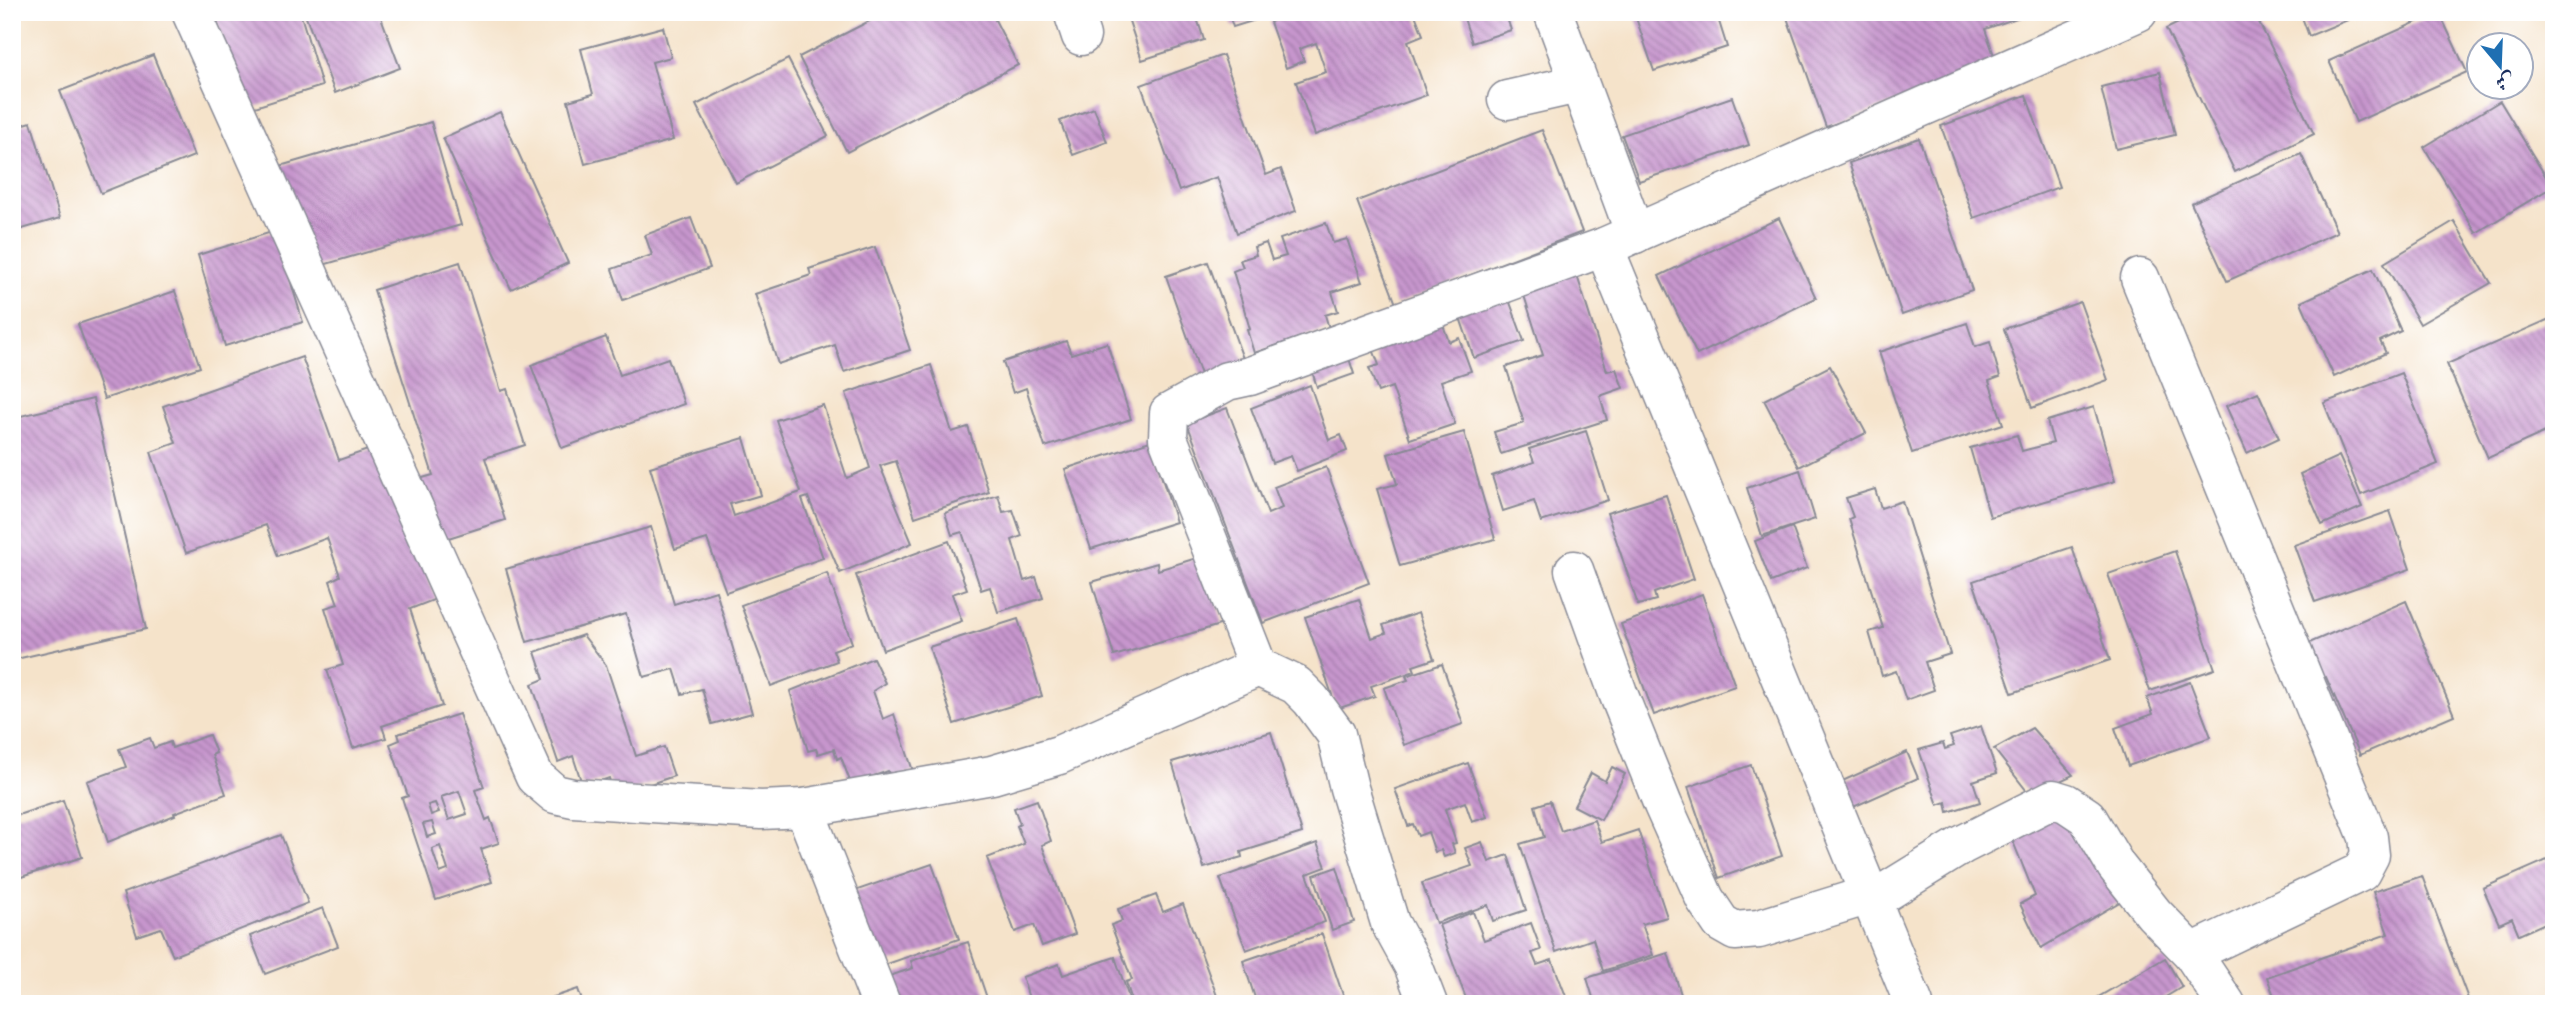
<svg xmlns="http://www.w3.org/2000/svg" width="2566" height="1016" font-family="Vollkorn,Amiri,serif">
	<defs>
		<pattern id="building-back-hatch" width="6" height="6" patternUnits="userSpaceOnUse" patternTransform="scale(1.75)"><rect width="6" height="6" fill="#c796cd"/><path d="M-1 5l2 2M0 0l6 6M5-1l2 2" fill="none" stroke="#a17baa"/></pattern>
	</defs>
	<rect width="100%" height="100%" fill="#fff"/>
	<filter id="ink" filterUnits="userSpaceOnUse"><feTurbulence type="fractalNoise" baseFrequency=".0143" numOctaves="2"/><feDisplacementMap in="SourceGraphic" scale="14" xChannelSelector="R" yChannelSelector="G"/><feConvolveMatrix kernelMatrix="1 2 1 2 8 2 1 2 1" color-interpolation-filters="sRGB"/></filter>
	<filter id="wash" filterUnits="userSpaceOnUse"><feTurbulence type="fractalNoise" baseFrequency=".00686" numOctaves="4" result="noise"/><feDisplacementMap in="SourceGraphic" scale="28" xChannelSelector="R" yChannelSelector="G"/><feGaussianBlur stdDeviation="1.57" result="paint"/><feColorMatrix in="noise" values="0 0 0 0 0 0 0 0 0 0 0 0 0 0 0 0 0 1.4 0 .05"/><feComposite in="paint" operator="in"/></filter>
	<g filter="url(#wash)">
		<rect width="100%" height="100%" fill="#f5e3ca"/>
		<g id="blocks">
			<g fill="url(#building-back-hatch)" fill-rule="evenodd">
				<path d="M234,12H300L322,86L245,110L216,18Z"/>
				<path d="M304,12H379L400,68L335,93Z"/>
				<path d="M887,12H991L1018,65L847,152L799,57Z"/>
				<path d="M1126,12H1195L1204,40L1142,60Z"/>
				<path d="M1228,12H1278V13L1233,27Z"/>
				<path d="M1297,12H1414L1423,35L1408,41L1427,95L1315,135L1296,82L1326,72L1316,43L1299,49L1304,61L1286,68L1270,22Z"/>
				<path d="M1462,12H1505L1511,30L1472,43Z"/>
				<path d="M1634,12H1716L1727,47L1654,71Z"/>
				<path d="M1785,12H2031V13L1985,29L1998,67L1826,127Z"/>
				<path d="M2201,12H2254L2314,134L2235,172L2166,29Z"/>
				<path d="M2300,12H2367L2309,36Z"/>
				<path d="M2439,12L2467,72L2356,122L2329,61Z"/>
				<path d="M663,27L671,57L652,62L673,140L585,164L568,101L593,94L581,49Z"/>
				<path d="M153,55L194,156L101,193L60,91Z"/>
				<path d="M1223,55L1266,175L1281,169L1296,211L1237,233L1217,177L1179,191L1141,85Z"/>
				<path d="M788,59L828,136L736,183L696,105Z"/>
				<path d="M2160,72L2175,135L2116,149L2101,87Z"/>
				<path d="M2026,95L2059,187L1974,218L1941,126Z"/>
				<path d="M1732,97L1749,145L1639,181L1622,135Z"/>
				<path d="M2500,101L2552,187L2476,233L2424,147Z"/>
				<path d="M1094,108L1107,142L1073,155L1060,121Z"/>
				<path d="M500,112L568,263L511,289L443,138Z"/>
				<path d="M31,122L60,218L12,232V128Z"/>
				<path d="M431,122L461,225L309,269L280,166Z"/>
				<path d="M1542,130L1582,232L1396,304L1357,201Z"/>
				<path d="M1919,138L1972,290L1902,315L1849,163Z"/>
				<path d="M2301,154L2337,232L2227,281L2191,203Z"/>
				<path d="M691,218L710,268L623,300L612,269L652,255L645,235Z"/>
				<path d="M1779,218L1816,298L1697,355L1659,276Z"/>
				<path d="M2454,221L2491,283L2420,324L2384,263Z"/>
				<path d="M1326,223L1333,243L1347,239L1362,282L1332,292L1338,311L1325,315L1329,328L1254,353L1247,330L1250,329L1233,271L1243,267L1240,260L1256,255L1254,247L1266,243L1272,260L1286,256L1280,239Z"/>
				<path d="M275,231L303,322L225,346L198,255Z"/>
				<path d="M875,247L910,350L844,372L835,345L778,364L755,294L811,275L809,269Z"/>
				<path d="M460,262L501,391L507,389L525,445L485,458L505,520L439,541L419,479L433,475L374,290Z"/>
				<path d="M1208,262L1246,367L1204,383L1166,276Z"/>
				<path d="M1575,269L1607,371L1616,369L1623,388L1600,396L1607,420L1501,454L1494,432L1524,423L1506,367L1543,355L1521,286Z"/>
				<path d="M2373,269L2401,331L2380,341L2386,353L2334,377L2301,302Z"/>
				<path d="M1504,286L1524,341L1474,358L1455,303Z"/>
				<path d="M175,291L200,367L104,399L78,324Z"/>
				<path d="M2080,302L2108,380L2032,408L2004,329Z"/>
				<path d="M1439,313L1449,342L1459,338L1471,371L1441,381L1455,424L1410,439L1392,387L1378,392L1369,368L1379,365L1368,336Z"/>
				<path d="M2554,317V428L2488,458L2447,364Z"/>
				<path d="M1967,323L1975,347L1990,342L2000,377L1989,381L2003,424L1912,453L1879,352Z"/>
				<path d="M606,337L620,375L668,358L684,404L562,448L531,365Z"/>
				<path d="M1066,341L1071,354L1107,343L1131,419L1045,447L1026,388L1013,393L1003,362Z"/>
				<path d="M1347,352L1354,374L1317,387L1310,365Z"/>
				<path d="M302,357L339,460L382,445L436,599L410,609L442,706L382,726L386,738L353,748L327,670L343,665L325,608L338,604L330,581L340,576L327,538L278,556L266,525L186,553L151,452L176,443L163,406Z"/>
				<path d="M931,365L952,432L968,427L989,492L915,517L896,461L880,466L912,543L840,573L808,497L802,499L823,558L726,592L707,539L675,549L650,467L744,438L761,495L730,504L734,516L801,492L776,420L823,405L847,478L870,468L846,393Z"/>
				<path d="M1830,366L1866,433L1799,467L1764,400Z"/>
				<path d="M2401,373L2438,464L2361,495L2324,403Z"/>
				<path d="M1310,385L1329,440L1341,435L1347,451L1297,471L1291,456L1272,463L1251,408Z"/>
				<path d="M2258,392L2279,438L2247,453L2226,406Z"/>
				<path d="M93,399L146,629L12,660V418Z"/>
				<path d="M2094,407L2115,481L1990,517L1970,448L2017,435L2022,451L2053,443L2047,421Z"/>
				<path d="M1227,408L1268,514L1282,508L1274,487L1326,467L1369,583L1263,623L1187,423Z"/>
				<path d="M1586,431L1608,500L1541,522L1534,501L1503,511L1492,476L1534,462L1529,449Z"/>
				<path d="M1464,432L1495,539L1400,566L1377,489L1397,484L1388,454Z"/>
				<path d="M1150,441L1176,522L1091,549L1065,469Z"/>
				<path d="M2339,456L2362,507L2322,525L2300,474Z"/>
				<path d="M1800,470L1815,519L1762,536L1747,488Z"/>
				<path d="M1875,489L1881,508L1902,501L1950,654L1925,662L1934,690L1906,700L1896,671L1882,676L1869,632L1883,628L1849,519L1853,517L1846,498Z"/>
				<path d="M998,495L1003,512L1013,510L1022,536L1012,540L1024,581L1036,577L1043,598L998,612L990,587L981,590L962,532L952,535L945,513Z"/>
				<path d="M1666,495L1694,579L1654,593L1656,600L1638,605L1607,513Z"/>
				<path d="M2390,511L2410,569L2315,602L2294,545Z"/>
				<path d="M651,527L674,604L716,591L752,713L712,724L702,689L682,694L674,669L644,677L626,614L527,642L506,569Z"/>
				<path d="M1792,527L1807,568L1771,582L1755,541Z"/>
				<path d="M949,541L967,589L952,594L962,621L883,650L856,575Z"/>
				<path d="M2072,547L2110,660L2012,693L1973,581Z"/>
				<path d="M2175,551L2215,669L2150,691L2108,574Z"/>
				<path d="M1203,556L1223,624L1114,656L1092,582L1157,563L1158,570Z"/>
				<path d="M827,573L852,643L833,650L837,661L771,686L741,605Z"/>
				<path d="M1702,594L1735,686L1654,715L1621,624Z"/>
				<path d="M1359,599L1372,638L1386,633L1383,625L1418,613L1434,659L1413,666L1415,671L1371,686L1375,696L1337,709L1305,617Z"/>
				<path d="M2406,601L2454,715L2360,755L2326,677L2316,681L2300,647Z"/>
				<path d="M1018,619L1042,696L954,724L929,647Z"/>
				<path d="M583,635L606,665L636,756L664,747L674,776L614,796L609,778L583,787L573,756L558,762L532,684L544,679L535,652Z"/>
				<path d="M873,658L885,683L873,691L883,719L894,714L913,771L891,779L888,771L851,784L841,757L837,759L834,749L818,754L816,749L808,751L790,691Z"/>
				<path d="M1442,664L1463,724L1404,745L1384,688L1408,680L1406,676Z"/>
				<path d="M2190,682L2211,737L2128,766L2115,728L2153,714L2147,698Z"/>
				<path d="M459,714L484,787L475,790L486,820L490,818L499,843L481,849L492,882L436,900L402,798L408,796L390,744L400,740L398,734ZM459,791L467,814L449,820L441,797ZM435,803L439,812L431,815L428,805ZM432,822L436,834L427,837L423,824ZM440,846L448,870L440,873L432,849Z"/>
				<path d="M1981,726L1997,773L1973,781L1980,802L1948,812L1946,802L1938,805L1919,750L1943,743L1945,749L1954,746L1950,736Z"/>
				<path d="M2032,728L2073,775L2030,795L1994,749Z"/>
				<path d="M1271,732L1302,833L1241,852L1242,857L1204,868L1172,762Z"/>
				<path d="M209,735L216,753L212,755L226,794L174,813L175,815L108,842L87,781L126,767L119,749L150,738L154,748L170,742L172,748Z"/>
				<path d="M1907,752L1918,778L1840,813L1829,787Z"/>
				<path d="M1468,763L1487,817L1472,822L1465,802L1445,809L1456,843L1452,844L1455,853L1444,857L1441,850L1435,852L1428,832L1418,836L1413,824L1408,826L1395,789Z"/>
				<path d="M1751,765L1782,856L1719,878L1688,787Z"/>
				<path d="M1612,767L1625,774L1601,820L1574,806L1591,773L1605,781Z"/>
				<path d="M63,800L82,857L12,880V817Z"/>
				<path d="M1037,800L1051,841L1042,845L1075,934L1042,946L1034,925L1015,932L987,858L1024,844L1017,826L1020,824L1014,808Z"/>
				<path d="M1550,801L1561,831L1594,820L1602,842L1638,830L1667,917L1642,924L1653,955L1603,971L1593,939L1556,952L1520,844L1544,837L1535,806Z"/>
				<path d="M2057,805L2123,900L2041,948L2020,904L2035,896L2010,834Z"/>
				<path d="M281,835L308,903L173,956L161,928L137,936L123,893Z"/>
				<path d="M1482,842L1489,862L1508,855L1526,910L1493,921L1488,905L1436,923L1422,883L1472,866L1465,848Z"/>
				<path d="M1317,843L1326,867L1307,874L1325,922L1246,950L1220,878Z"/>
				<path d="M2554,857V919L2519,935L2512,918L2499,924L2483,888Z"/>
				<path d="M932,864L959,939L870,970L843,895Z"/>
				<path d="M1337,867L1354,922L1332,930L1314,875Z"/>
				<path d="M2422,876L2470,1004H2277L2267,977L2388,934L2373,892Z"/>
				<path d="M1156,895L1163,912L1183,904L1220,1004H1133L1126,982L1132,980L1111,925L1122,921L1118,909Z"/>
				<path d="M323,908L338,946L265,974L250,936Z"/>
				<path d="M1473,912L1484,940L1531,923L1541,950L1532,953L1537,965L1552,960L1569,1004H1468L1439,925Z"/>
				<path d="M1322,934L1346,1004H1257L1243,961Z"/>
				<path d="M968,942L989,1004H886L878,980L913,968L911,961Z"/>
				<path d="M1668,953L1684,1004H1595L1587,978Z"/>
				<path d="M1115,957L1131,1004H1031L1022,977L1059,964L1063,975Z"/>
				<path d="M2165,958L2182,987L2154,1004H2091L2090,1002Z"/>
				<path d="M578,989L583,1004H546L545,1000Z"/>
				<path d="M2554,995V1004H2534Z"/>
			</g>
		</g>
	</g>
	<g filter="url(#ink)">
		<use href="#blocks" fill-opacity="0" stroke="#888994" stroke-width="2"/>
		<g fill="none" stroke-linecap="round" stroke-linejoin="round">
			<defs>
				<g id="minor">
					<path d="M191,12L535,777L555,794L573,798L761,810L804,808L992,775L1059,755L1258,667"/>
					<path d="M1073,12L1081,36"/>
					<path d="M1553,12L1635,234"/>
					<path d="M1507,100L1578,84"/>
					<path d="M1604,247L1914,1004"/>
					<path d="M2140,278L2368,837L2370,855L2361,872L2192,953"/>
					<path d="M1574,570L1618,693L1663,805L1705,899L1721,923L1735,931L1759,929L1869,895"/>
					<path d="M804,808L881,1004"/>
					<path d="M1873,900L1962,845L2053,799L2066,803L2087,817L2116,866L2154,914L2192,953L2226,1004"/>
					<path d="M1428,1004L1413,965L1390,923L1349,788L1336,734L1311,700L1296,685L1258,667L1168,438L1169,413L1227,381L1250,376L1604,247L2138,12"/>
				</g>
			</defs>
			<use href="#minor" stroke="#888994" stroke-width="41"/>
			<use href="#minor" stroke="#fff" stroke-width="38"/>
		</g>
	</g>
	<rect width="2566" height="1016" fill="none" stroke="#fff" stroke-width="42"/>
	<g transform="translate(2500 66) rotate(161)"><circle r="33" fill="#ffffff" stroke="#a4acbf" stroke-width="2"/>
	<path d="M0-5L12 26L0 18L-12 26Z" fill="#1f6fb2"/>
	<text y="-10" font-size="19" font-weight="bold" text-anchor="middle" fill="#1b2f5e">ش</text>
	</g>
</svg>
